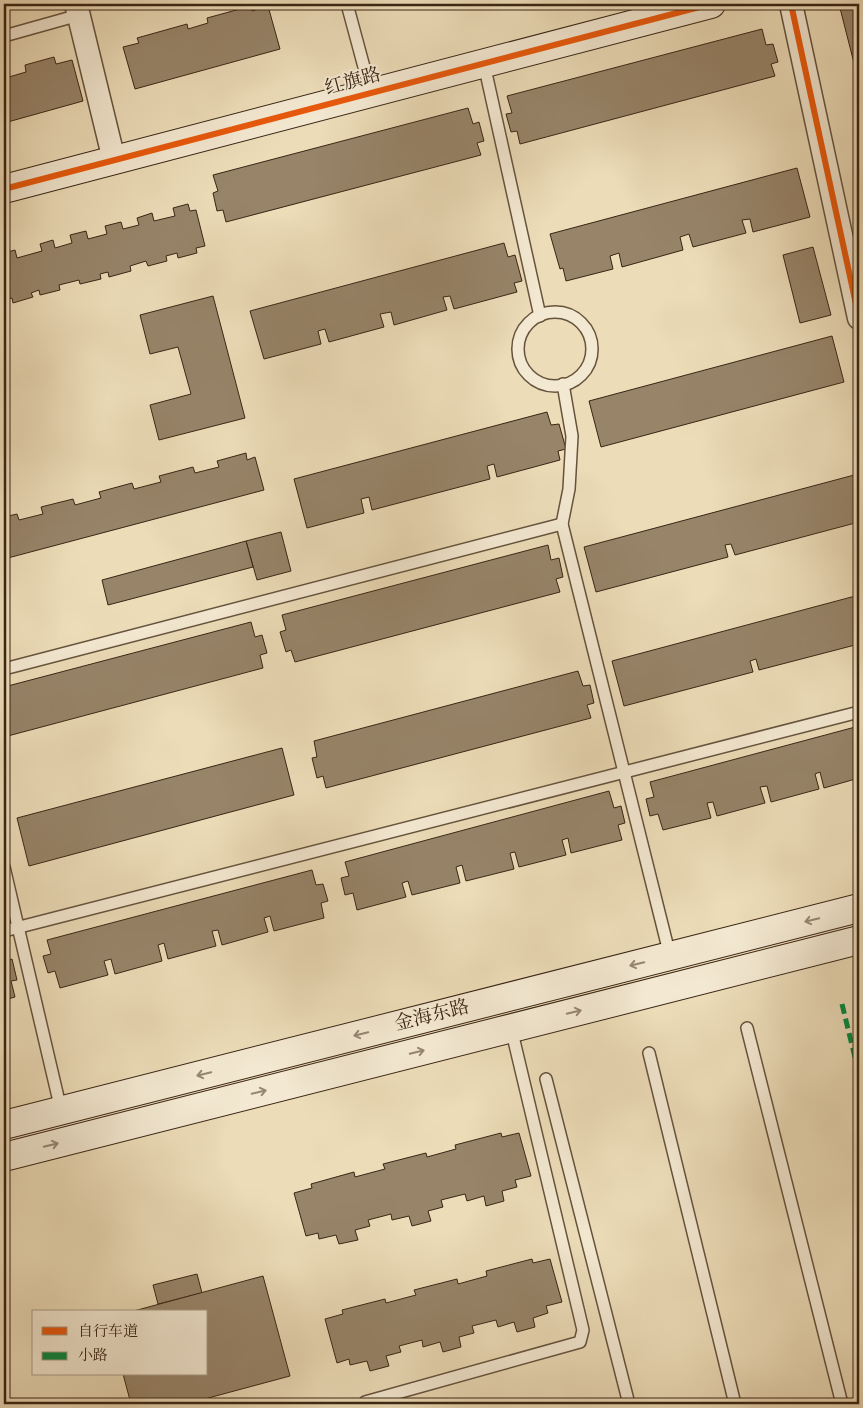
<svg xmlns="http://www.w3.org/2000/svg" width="863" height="1408" font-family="Vollkorn,'Noto Serif SC',serif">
	<rect width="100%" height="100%" fill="#ecdcb8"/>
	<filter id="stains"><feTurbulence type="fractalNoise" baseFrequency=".004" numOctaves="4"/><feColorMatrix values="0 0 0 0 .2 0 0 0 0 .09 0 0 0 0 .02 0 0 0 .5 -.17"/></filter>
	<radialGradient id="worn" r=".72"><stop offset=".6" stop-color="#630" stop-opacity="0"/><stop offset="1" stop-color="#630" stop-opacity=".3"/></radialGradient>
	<g fill="#978469" stroke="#3a2514">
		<path d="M859,4V65L855,67L840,8Z"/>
		<path d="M251,6L252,11L268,6L280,49L135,89L123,47L139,43L137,38L187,24L188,29L208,23L207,18Z"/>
		<path d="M762,29L766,45L773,44L778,62L771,64L775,76L520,144L517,131L511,132L506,114L512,113L507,96Z"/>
		<path d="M54,57L56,64L72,60L83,101L4,123V70L7,69L9,77L26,72L25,65Z"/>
		<path d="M468,108L473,124L479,122L484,141L477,143L481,155L226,222L223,210L217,211L213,193L218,191L213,175Z"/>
		<path d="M797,168L810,217L753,232L750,219L742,220L746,233L693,247L689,234L680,237L683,250L622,267L619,253L610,256L613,269L566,281L563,268L560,269L550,234Z"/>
		<path d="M188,204L190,211L196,210L205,246L196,248L197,253L178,258L177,253L166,256L167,261L148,266L146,261L130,266L131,271L109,277L108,272L100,274L101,279L80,284L79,280L59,285L60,290L40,295L39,290L31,293L33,297L13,303L12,298L4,300V253L15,250L17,258L42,251L40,244L53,240L55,248L72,243L70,235L86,231L88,239L107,234L105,226L121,222L123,229L139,225L137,218L152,213L154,221L175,216L173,208Z"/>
		<path d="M504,243L508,257L515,255L522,281L514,283L517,292L454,309L450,296L443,297L447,310L394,325L391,312L380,314L384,327L329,342L325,329L318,331L321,344L264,359L250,311Z"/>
		<path d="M813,247L831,315L800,323L783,255Z"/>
		<path d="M213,296L245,418L159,440L150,405L191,394L178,347L150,354L140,315Z"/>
		<path d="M832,336L844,382L601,447L589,401Z"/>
		<path d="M547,412L551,425L559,424L566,449L558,451L560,460L497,477L494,464L487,466L490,479L372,510L369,497L361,499L364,513L307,528L294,479Z"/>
		<path d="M246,453L247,460L255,457L264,490L4,559V517L17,514L19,520L43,514L41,507L73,499L75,505L101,498L99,492L132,483L134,489L161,482L159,476L193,467L195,473L219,467L217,461Z"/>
		<path d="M858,474L859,522L735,555L731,544L725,545L728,557L596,592L584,547Z"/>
		<path d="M281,532L291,571L257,580L246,541Z"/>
		<path d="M246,541L253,567L108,605L102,580Z"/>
		<path d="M548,545L551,560L559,558L563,577L556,579L560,592L295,662L291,650L286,652L280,632L286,630L282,615Z"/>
		<path d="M859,595V644L759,670L756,659L750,661L753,672L624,706L612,661Z"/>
		<path d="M251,622L255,637L262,635L267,653L260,655L263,668L4,737V687Z"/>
		<path d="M578,671L583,686L590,685L594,703L587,705L591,718L326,788L323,776L317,778L312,758L317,757L314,741Z"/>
		<path d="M859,726V778L824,788L820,772L815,774L819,789L771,802L767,786L760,787L765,803L717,816L713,802L707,803L711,818L663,830L658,814L650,816L646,799L654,797L650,782Z"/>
		<path d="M282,748L294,795L29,866L17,818Z"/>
		<path d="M609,791L614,808L621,806L625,823L618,825L622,840L571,853L568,838L562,840L566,855L519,867L515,852L510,853L514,869L466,881L462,865L456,867L460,883L412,895L408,881L402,883L406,897L357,910L353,893L345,895L341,878L349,876L345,862Z"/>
		<path d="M312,870L316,885L323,884L328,901L321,903L324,918L274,931L270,916L264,918L268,932L222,945L218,930L212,931L216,946L168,959L164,943L158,945L162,961L115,974L111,959L104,961L108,975L60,988L55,971L48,973L43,956L51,954L47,940Z"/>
		<path d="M4,952L6,961L12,959L17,980L11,981L15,997L4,1000Z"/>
		<path d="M501,1133L502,1137L519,1133L531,1176L515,1180L517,1187L502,1191L504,1201L486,1206L484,1196L467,1201L465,1194L441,1200L443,1207L428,1211L431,1221L412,1226L409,1216L392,1220L391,1214L368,1220L370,1226L355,1230L358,1240L339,1244L336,1235L319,1239L318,1233L306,1236L294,1193L312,1188L311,1184L354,1172L355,1177L385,1169L383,1164L426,1153L427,1157L456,1149L455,1145Z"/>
		<path d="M532,1259L533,1263L550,1259L562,1302L546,1306L548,1313L533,1318L535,1327L517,1332L514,1322L498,1327L496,1320L472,1326L474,1333L459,1337L461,1347L443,1352L440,1342L423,1347L422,1340L399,1346L401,1352L386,1356L389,1366L370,1371L367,1361L350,1365L349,1359L337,1363L325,1319L343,1314L342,1310L385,1299L386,1303L416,1295L414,1290L457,1279L458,1284L487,1276L486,1271Z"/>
		<path d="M197,1274L202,1293L158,1304L153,1285Z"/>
		<path d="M263,1276L290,1376L186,1404H131L123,1374H206V1312H130Z"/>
	</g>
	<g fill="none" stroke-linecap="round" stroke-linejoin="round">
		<defs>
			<g id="lane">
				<path d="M347,4L371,93"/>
				<path d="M4,36L79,15"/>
				<path d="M484,64L540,316"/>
				<circle cx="555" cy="349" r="37"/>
				<path d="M563,384L572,436L569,489L562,524L670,956"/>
				<path d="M4,669L562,524"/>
				<path d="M4,867L61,1110"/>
				<path d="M4,931L859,712"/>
				<path d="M747,1028L842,1404"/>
				<path d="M649,1053L735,1404"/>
				<path d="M546,1079L629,1404"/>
				<path d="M365,1402L580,1342L583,1330L511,1028"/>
			</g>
			<g id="street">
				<path d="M76,4L114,160"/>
				<path d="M791,4L859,318"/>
			</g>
			<g id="secondary">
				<path d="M4,189L711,4"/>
				<path d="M4,1125L859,908"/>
				<path d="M4,1157L859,940"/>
			</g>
		</defs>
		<use href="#lane" stroke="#66533d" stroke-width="14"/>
		<use href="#street" stroke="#66533d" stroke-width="25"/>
		<use href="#secondary" stroke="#3a2514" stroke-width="30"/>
		<use href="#lane" stroke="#f3e8d1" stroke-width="11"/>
		<use href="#street" stroke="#f3e8d1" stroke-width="22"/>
		<use href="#secondary" stroke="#f3e8d1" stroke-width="28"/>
		<path stroke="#00873e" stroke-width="5" stroke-dasharray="10 5" stroke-linecap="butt" d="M842,1004L859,1074"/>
		<defs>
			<g id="cycleway">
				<path d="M791,4L859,318"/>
				<path d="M4,189L711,4"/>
			</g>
		</defs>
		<use href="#cycleway" stroke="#f3e8d1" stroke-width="9"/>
		<use href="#cycleway" stroke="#e8590c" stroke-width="6"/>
	</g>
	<defs><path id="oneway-shaft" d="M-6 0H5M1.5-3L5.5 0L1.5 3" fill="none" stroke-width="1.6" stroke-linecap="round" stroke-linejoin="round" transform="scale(1.25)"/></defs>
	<g stroke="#968672">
		<use href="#oneway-shaft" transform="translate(812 920) rotate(166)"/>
		<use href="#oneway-shaft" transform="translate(637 964) rotate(166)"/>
		<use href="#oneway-shaft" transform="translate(574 1012) rotate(-14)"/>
		<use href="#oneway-shaft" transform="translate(361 1034) rotate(166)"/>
		<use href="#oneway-shaft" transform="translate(417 1052) rotate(-14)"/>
		<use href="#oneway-shaft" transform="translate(204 1074) rotate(166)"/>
		<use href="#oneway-shaft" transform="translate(259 1092) rotate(-14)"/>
		<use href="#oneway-shaft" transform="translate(51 1145) rotate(-14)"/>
	</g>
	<g text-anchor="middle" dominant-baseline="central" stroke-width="4" stroke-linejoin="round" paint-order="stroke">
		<g font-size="19" fill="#3a2514" stroke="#f3e8d1">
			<text transform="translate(353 82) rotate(-15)">红旗路</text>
			<text transform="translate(432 1016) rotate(-14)">金海东路</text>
		</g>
	</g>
	<rect width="863" height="1408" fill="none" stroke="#ecdcb8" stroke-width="20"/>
	<rect x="5" y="5" width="853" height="1398" fill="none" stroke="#3a2514" stroke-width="2.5"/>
	<rect x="10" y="10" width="843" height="1388" fill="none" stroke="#3a2514"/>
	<rect x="32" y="1310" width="175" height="65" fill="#f3e8d1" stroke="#a99a85"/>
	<rect x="42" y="1327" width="25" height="8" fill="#e8590c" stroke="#a99a85"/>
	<text x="78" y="1336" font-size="15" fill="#3a2514">自行车道</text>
	<rect x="42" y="1352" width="25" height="8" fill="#00873e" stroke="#a99a85"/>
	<text x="78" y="1360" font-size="15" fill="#3a2514">小路</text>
	<rect width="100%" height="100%" filter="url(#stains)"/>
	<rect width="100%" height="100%" fill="url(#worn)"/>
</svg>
